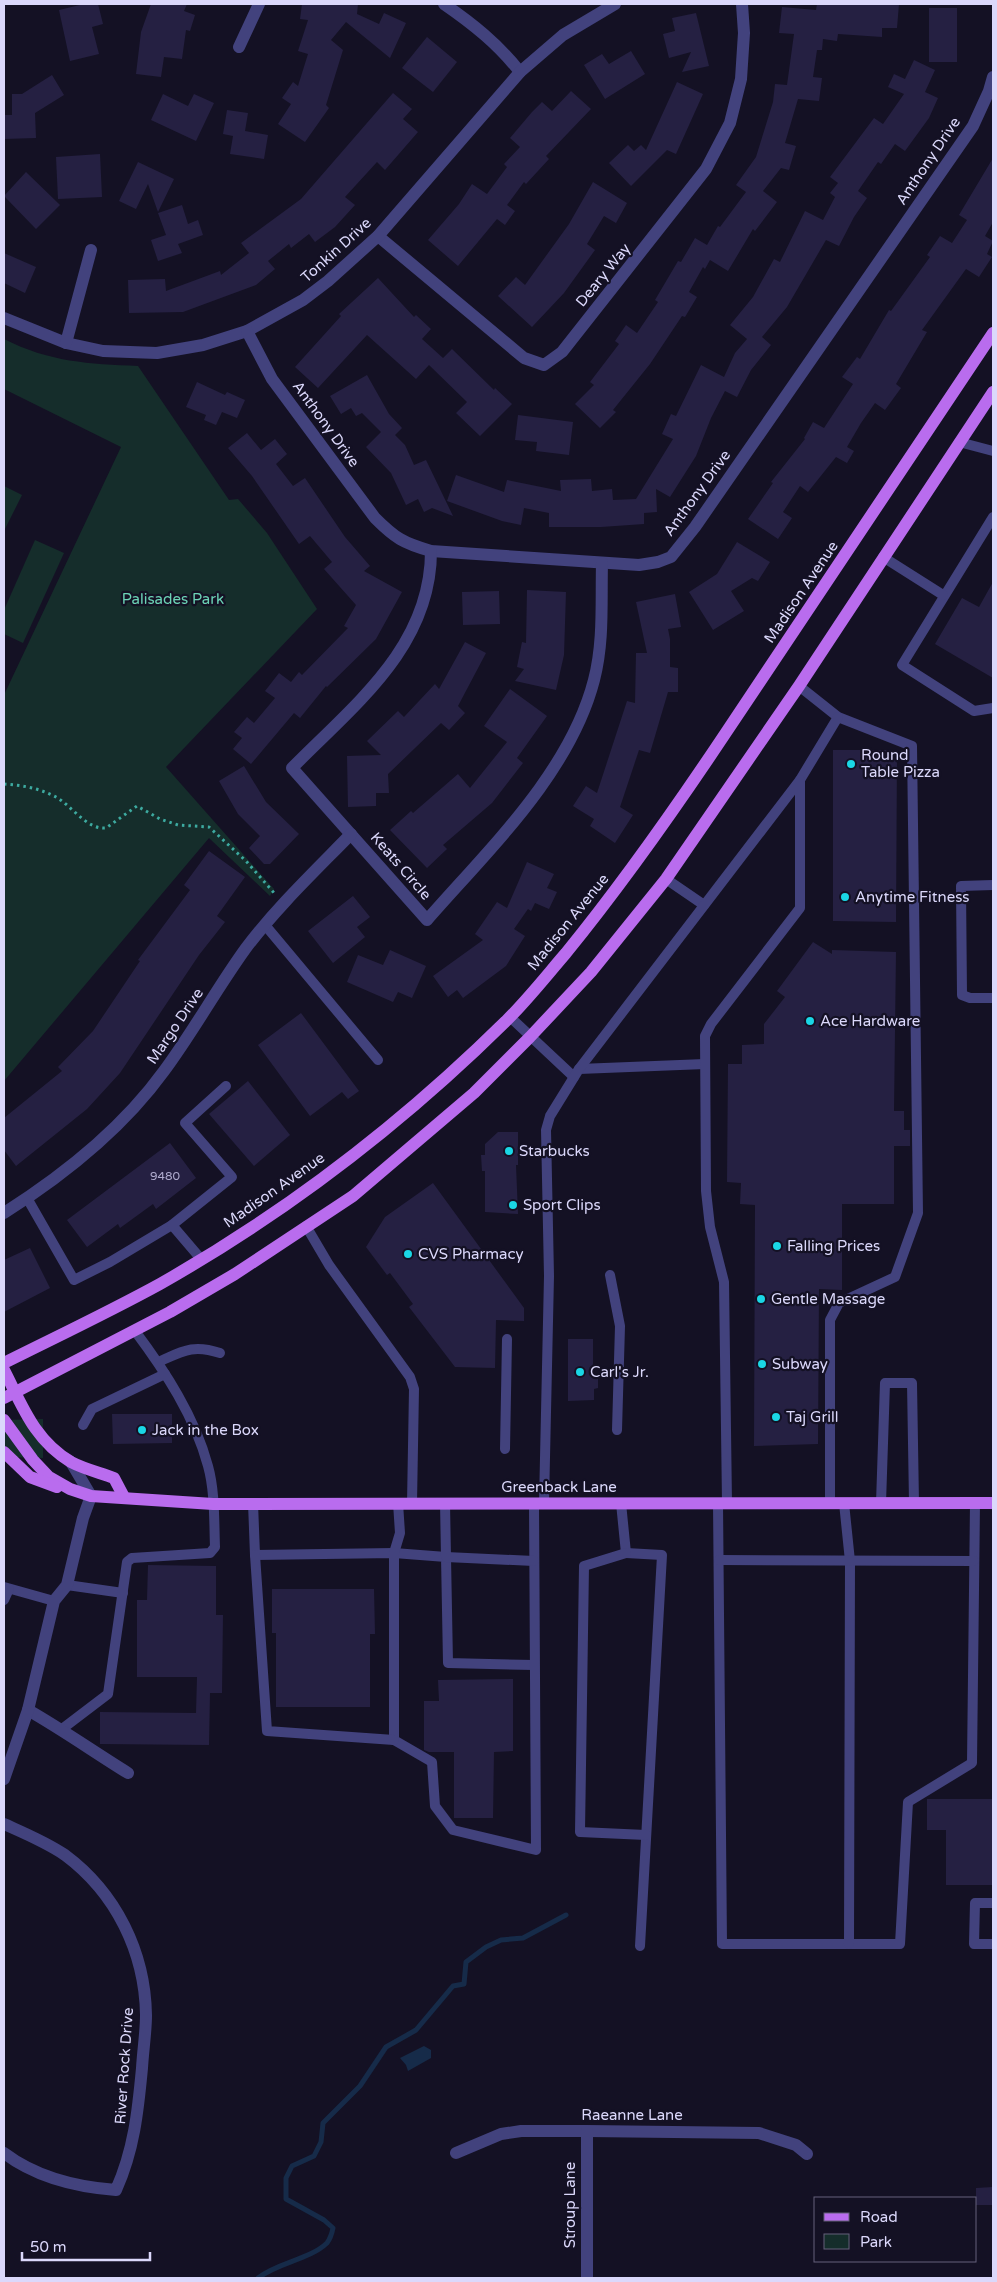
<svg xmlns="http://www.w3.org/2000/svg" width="997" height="2282" font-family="'Varela Round',sans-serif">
	<rect width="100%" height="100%" fill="#141124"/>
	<g fill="#152d2b">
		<path d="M4,339C49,362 89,364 138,366L229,500L238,499L267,533L317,609L166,767L274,889L270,896L209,838L4,1081V695L121,447L4,389Z"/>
		<path d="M4,486L22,495L4,531Z"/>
		<path d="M35,540L64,553L23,643L4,634V610Z"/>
		<path d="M43,1419V1458L4,1457V1420Z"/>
	</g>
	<path fill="#162b49" d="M424,2046L431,2050V2058L408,2071L406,2065L400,2058Z"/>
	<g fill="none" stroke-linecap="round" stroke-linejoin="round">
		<path stroke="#162b49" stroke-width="5" d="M258,2278C279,2262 309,2260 327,2243C330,2239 332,2233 333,2228L324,2220L286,2199V2178L292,2166L314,2156L321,2142L323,2123L360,2086L386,2047L416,2030L453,1986L464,1984L466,1962L486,1947L501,1940L523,1938L566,1915"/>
	</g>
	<g fill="#252042">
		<path d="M84,4H98L103,24L92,27L99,54L70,61L59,10Z"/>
		<path d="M151,4H187L184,11L195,15L190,31L186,30L182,59L164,57L161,77L136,74L141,32Z"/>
		<path d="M302,4H358L357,14L379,24L384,13L406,23L390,58L346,22L331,40L343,50L326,105L329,108L305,142L278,124L291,104L282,98L293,82L298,86L308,54L298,51L308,20L300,19Z"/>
		<path d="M817,4H899L897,28H882V37L838,34L837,41L823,39L822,50H817L813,77L822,78L819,101L798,99L785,143L796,146L789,170L781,168L763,191L777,202L755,231L753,229L728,271L710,260L705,269L703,267L689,292L697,297L685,317L682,316L650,364L613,410L616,412L600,428L575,404L594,385L590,382L619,344L615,341L626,325L637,333L658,302L655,300L678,261L681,262L695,238L707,245L718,226L720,227L746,192L736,185L756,157L773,102L775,84L787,85L794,34L779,33L782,7L816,10Z"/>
		<rect x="929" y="8" width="28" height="54"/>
		<path d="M696,13L709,66L682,72L691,52L669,58L663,34L675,31L672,18Z"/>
		<path d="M427,37L457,62L433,92L402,68Z"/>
		<path d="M631,51L645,74L605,99L584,65L602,54L609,64Z"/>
		<path d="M914,60L935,70L925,92L938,98L929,118L905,151L895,144L881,164L878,162L858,191L867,198L854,217L839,246L826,240L787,307L762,337L771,345L751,370L737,397L725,391L711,418L696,456L670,497L656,489L657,512L644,513V524L601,527H549V513L524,508L521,525L502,521L447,501L456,475L504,492L507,480L561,491L560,480L591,479L592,491L612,489L613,500L636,499L673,439L662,434L671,414L676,416L701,365L724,377L735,353L747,339L730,325L753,297L774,259L780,262L805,211L823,220L835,197L830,193L838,183L830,177L874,118L883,124L904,94L888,87L894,74L905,79Z"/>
		<path d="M52,75L64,95L35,113L36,138L4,139V115H12V94H22Z"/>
		<path d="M677,82L703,94L676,154L667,150L631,186L609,163L628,145L634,151L641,145L646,150Z"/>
		<path d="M571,91L591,109L546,156L549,159L526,184L524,182L507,205L515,211L505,225L497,219L458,266L428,240L459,204L472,184L487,194L507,167L504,164L520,147L510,138L532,112L542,102L552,111Z"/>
		<path d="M393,93L412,109L403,119L418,132L385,170L377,162L345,197L355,205L335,227L315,242L309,234L291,248L289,244L268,261L275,269L256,285L183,312L129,313L128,280L165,279L166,291L220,271L221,275L249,253L241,243L301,199Z"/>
		<path d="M163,94L188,106L194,94L214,103L196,141L151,120Z"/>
		<path d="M227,110L248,113L245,131L268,135L264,159L230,154L233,136L223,134Z"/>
		<path d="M100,154L102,197L58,199L56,157Z"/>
		<path d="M993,158V222L985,236L993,241L987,254L992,257L979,277L966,269L922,330L927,332L896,384L901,388L885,410L875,403L861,423L847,447L854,451L847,463L836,457L808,492L800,486L783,512L792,518L778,539L748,519L773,483L771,482L805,439L804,438L813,422L824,428L853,384L842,377L857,357L860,359L889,310L891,311L930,257L927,255L940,236L952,243L967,220L959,215Z"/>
		<path d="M138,162L174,179L158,212L148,184L136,209L119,201Z"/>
		<path d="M26,172L60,205L36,229L4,196Z"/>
		<path d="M593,182L627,203L616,223L604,216L587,244L595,250L564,293L532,327L498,296L516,277L525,285L569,224Z"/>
		<path d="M182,205L188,224L198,220L203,235L178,244L182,253L158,261L151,240L166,235L158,213Z"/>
		<path d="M4,253L36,267L25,293L4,283Z"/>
		<path d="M378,278L414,317L416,315L431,329L422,339L443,358L452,349L494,390L495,388L512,404L480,436L456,413L467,402L429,365L416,379L367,335L318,388L295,367L341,316L339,314Z"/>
		<path d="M367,375L389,414L402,428L395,435L405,445L414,465L426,460L453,516L432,508L424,512L418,499L406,505L391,473L366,447L381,432L362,413L356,416L351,408L341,414L330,396Z"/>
		<path d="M197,382L225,395L227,392L245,400L237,418L222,412L216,425L204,420L206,415L186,407Z"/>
		<path d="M518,415L573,422L569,455L536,451L537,442L515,440Z"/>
		<path d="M247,433L261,450L275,439L287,454L276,464L293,486L305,478L345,537L370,566L364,571L402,592L376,639L327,687L326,686L300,718L294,713L251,764L233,749L242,738L234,732L247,717L254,723L275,698L265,691L279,673L291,682L299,672L302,675L348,628L344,626L356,605L324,569L332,562L310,536L299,544L252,476L228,448Z"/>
		<path d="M737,542L770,562L758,581L752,578L731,591L744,611L713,630L689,592L717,574Z"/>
		<path d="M993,582V678L935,644L962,598L979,607Z"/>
		<path d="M527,590L566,592L564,655L556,690L515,681L524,669L517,667L522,642L526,643Z"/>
		<path d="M499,591L500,624L463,625L462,592Z"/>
		<path d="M675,594L681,627L668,629L670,639V667L678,668V692H668L650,753L639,750L620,807L633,815L615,843L590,826L594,819L573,806L586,786L597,793L627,701L635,703L636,653H647L636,602Z"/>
		<path d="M465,642L486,653L458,706L465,713L449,730L441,723L388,774L389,793H376V806L348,807L347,756L381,755L367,741L398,711L404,717L435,684L439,689Z"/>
		<path d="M510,689L547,716L517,758L523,763L492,803L443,845L447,849L427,868L390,830L411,811L413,813L458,774L470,788L507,742L484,726Z"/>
		<path d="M833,750H897L896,922L833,921Z"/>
		<path d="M244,766L266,802L299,834L270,864H264L249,848L260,836L238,814L219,781Z"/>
		<path d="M209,851L245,877L217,916L225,922L199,955L120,1073L87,1109L16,1166L4,1150V1118L62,1071L58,1067L93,1031L140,961L138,960L190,890L184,885Z"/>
		<path d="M527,862L554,874L547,888L557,892L549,909L535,903L531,911L528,909L514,929L525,936L506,966L463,998L457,990L448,997L433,976L483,940L475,934L497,902L507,908Z"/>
		<path d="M353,896L370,917L357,927L365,937L333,963L308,931Z"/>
		<path d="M813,942L832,954V950L896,952L894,1111H904V1130H910V1146H894V1204H842V1290L819,1289L818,1444L754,1446L755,1205L740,1204L741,1183L727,1182L728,1064H742V1045L764,1044V1024L785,997L777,991Z"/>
		<path d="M390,950L426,966L412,998L398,992L393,1002L347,982L358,955L383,965Z"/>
		<path d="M301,1013L359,1091L348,1099L342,1092L310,1116L258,1045Z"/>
		<path d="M248,1081L290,1135L254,1166L209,1114Z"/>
		<path d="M498,1132H518V1165H516L518,1214L485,1212V1171H482L481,1155H485V1144Z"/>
		<path d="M170,1143L196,1178L156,1209L153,1204L120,1228L118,1224L87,1247L67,1220Z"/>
		<path d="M433,1183L524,1308V1321L496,1320L495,1368L455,1367L409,1307L413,1304L390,1273L387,1275L366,1247L385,1217Z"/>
		<path d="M30,1248L50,1288L4,1312V1260Z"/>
		<path d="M568,1339H593V1374H598V1388L594,1389V1400L568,1401Z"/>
		<path d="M112,1414H172V1443L113,1444Z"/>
		<path d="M148,1565L216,1566V1615H223L222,1693H210L209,1745L100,1744V1712L196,1713L197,1677H137V1600H147Z"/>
		<path d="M272,1589H374L375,1634H370V1707H276V1633H272Z"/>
		<path d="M513,1679V1751L494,1752L493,1818H454V1752H429L424,1750V1701H439L438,1680Z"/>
		<path d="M927,1799H993V1885H946V1830H927Z"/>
		<path d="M993,2187V2205H976V2188Z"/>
	</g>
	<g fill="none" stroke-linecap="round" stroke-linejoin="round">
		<path stroke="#3daaa0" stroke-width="3" stroke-dasharray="2.5 4" stroke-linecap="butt" d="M4,784C21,785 38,788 54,796C71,804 86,830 106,828L137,806L160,819L178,825L209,827L246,861L275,894"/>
		<g stroke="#42427d" stroke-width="10">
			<path d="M959,442L993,451"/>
			<path d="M993,517L902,665L974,711L993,708"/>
			<path d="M883,557L943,595"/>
			<path d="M799,686L838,717L912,746L918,1213L895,1277L839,1303L830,1320V1503"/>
			<path d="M666,879L704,905"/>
			<path d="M993,885L961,886L962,995L970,998H993"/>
			<path d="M265,925L378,1060"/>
			<path d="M510,1017L574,1077"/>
			<path d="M579,1069L705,1064"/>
			<path d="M27,1198L74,1280L110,1262L172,1225"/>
			<path d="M306,1226L329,1265L410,1377L414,1389L412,1503"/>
			<path d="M201,1259L172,1225L232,1177L185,1123L226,1086"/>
			<path d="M610,1275L620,1326L617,1430"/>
			<path d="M158,1362C183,1351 193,1344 220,1353"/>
			<path d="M83,1425L92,1409L165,1374"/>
			<path d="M505,1449L507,1339"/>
			<path d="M253,1503L255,1555L394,1553L446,1557L448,1663L534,1665"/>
			<path d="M398,1503L400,1533L394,1553V1740L432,1762L435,1806L453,1830L536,1850L534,1503"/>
			<path d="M445,1503L446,1557L534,1561"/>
			<path d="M544,1503L549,1276L546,1130L550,1116L579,1069L800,780L838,717"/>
			<path d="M621,1503L626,1553L662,1555L640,1946"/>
			<path d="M718,1503L722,1944H900L908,1802L972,1763L975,1503"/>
			<path d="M727,1503L724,1282L710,1227L706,1191L705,1036L711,1024L800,908V780"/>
			<path d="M844,1503L850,1561L849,1944"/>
			<path d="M881,1503L885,1383H912L914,1503"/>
			<path d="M626,1553L584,1566L580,1832L646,1835"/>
			<path d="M255,1555L267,1731L394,1740"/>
			<path d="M719,1560L974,1561"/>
			<path d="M67,1585L123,1593"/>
			<path d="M4,1587L54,1601"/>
			<path d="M4,1600L9,1589"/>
			<path d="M62,1729L108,1694L127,1562L132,1558L210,1553L215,1547C214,1521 215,1491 208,1466C195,1417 165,1371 135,1331"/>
			<path d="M993,1903H975L974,1944H993"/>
		</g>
		<g stroke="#42427d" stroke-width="12">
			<path d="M444,4C473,24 498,44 520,72"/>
			<path d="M239,47L259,4"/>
			<path d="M378,236L524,358L544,365L562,352L706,169L730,123L741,79L744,33L742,4"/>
			<path d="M4,318L66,343L103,351L157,353L203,345L247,331L303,300L328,281L378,236L520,72L563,35L615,4"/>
			<path d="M247,331L272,379L375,518C395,538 403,543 431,551L639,565L658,562L671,557L695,527L973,126L989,91L993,77"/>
			<path d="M66,343L91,250"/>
			<path d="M431,551C431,647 354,705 292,768L427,920C488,850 570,773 594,680C604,642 601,602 602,563"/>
			<path d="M4,1213C64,1175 122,1129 164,1071C193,1032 217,988 246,948C277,907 315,871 351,834"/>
			<path d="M28,1710C63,1730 94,1752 128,1773"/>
			<path d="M4,1779L28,1710L54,1601L67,1585L83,1518L91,1496L71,1462"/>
			<path d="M4,1824C24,1833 46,1842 65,1855C116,1893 145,1952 146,2015C146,2032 143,2050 142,2068C138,2111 134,2150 116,2190C76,2187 37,2178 4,2153"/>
			<path d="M456,2153L501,2134L521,2131H587L759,2133L796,2145L807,2154"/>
			<path d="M587,2278V2131"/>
		</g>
		<g stroke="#b96cee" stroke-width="12">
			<path d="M4,1363C56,1337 109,1312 160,1284C287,1212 405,1121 508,1019C529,998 547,975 566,953C623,883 675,809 725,734C815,601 904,467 993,333"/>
			<path d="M4,1370C22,1405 34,1440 71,1462C84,1469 101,1473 114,1478L124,1497"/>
			<path d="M4,1398L170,1312L235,1274L353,1196L474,1093L530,1037L591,972L666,879L799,686L993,392"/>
			<path d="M4,1420L33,1460L49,1477L70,1489L91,1496L213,1504L993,1503"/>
			<path d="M4,1452L30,1477L57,1487"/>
		</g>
	</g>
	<g fill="#1ad7e5" stroke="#141124" stroke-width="2">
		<circle cx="851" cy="764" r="5"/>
		<circle cx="845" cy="897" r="5"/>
		<circle cx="810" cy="1021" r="5"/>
		<circle cx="509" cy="1151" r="5"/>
		<circle cx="513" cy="1205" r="5"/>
		<circle cx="777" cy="1246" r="5"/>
		<circle cx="408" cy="1254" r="5"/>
		<circle cx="761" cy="1299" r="5"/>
		<circle cx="762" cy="1364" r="5"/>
		<circle cx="580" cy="1372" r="5"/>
		<circle cx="776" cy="1417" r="5"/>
		<circle cx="142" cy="1430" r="5"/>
	</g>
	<g text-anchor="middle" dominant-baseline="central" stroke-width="4.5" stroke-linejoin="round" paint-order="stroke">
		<g font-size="12" fill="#aeaacd">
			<text x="165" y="1176">9480</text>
		</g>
		<g font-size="15" fill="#dbd8fb" stroke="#141124">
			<text transform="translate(928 161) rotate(-56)">Anthony Drive</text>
			<text transform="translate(336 250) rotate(-42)">Tonkin Drive</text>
			<text transform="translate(603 275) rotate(-51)">Deary Way</text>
			<text transform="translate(326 424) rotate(54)">Anthony Drive</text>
			<text transform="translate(697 493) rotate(-54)">Anthony Drive</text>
			<text transform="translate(801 592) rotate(-56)">Madison Avenue</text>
			<text transform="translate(401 866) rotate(49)">Keats Circle</text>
			<text transform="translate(568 922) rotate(-51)">Madison Avenue</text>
			<text transform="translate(175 1026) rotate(-56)">Margo Drive</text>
			<text transform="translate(274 1190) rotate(-35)">Madison Avenue</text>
			<text x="559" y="1487">Greenback Lane</text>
			<text transform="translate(124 2066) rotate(-86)">River Rock Drive</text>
			<text x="632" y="2115">Raeanne Lane</text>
			<text transform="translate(570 2205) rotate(-90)">Stroup Lane</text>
		</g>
		<g font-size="15" fill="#6cd3b6" stroke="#141124">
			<text x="173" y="599">Palisades Park</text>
		</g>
		<g font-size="15" fill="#dbd8fb" stroke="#141124" text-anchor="start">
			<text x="861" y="755">Round<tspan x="861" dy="17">Table Pizza</tspan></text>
			<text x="855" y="897">Anytime Fitness</text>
			<text x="820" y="1021">Ace Hardware</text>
			<text x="519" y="1151">Starbucks</text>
			<text x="523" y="1205">Sport Clips</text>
			<text x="787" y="1246">Falling Prices</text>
			<text x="418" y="1254">CVS Pharmacy</text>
			<text x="771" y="1299">Gentle Massage</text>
			<text x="772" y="1364">Subway</text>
			<text x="590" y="1372">Carl's Jr.</text>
			<text x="786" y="1417">Taj Grill</text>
			<text x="152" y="1430">Jack in the Box</text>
		</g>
	</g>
	<rect width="997" height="2282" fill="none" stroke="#dbd8fb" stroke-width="10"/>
	<rect x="814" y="2197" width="162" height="65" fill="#141124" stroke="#64617a"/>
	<rect x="824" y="2213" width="25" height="8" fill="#b96cee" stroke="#64617a"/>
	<text x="860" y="2222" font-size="15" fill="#dbd8fb">Road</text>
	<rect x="824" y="2234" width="25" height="15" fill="#152d2b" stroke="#64617a"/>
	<text x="860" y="2247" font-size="15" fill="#dbd8fb">Park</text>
	<path d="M22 2252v8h128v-8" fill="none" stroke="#dbd8fb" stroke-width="2.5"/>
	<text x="30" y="2252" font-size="15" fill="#dbd8fb" stroke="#141124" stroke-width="4" paint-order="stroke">50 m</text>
</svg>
